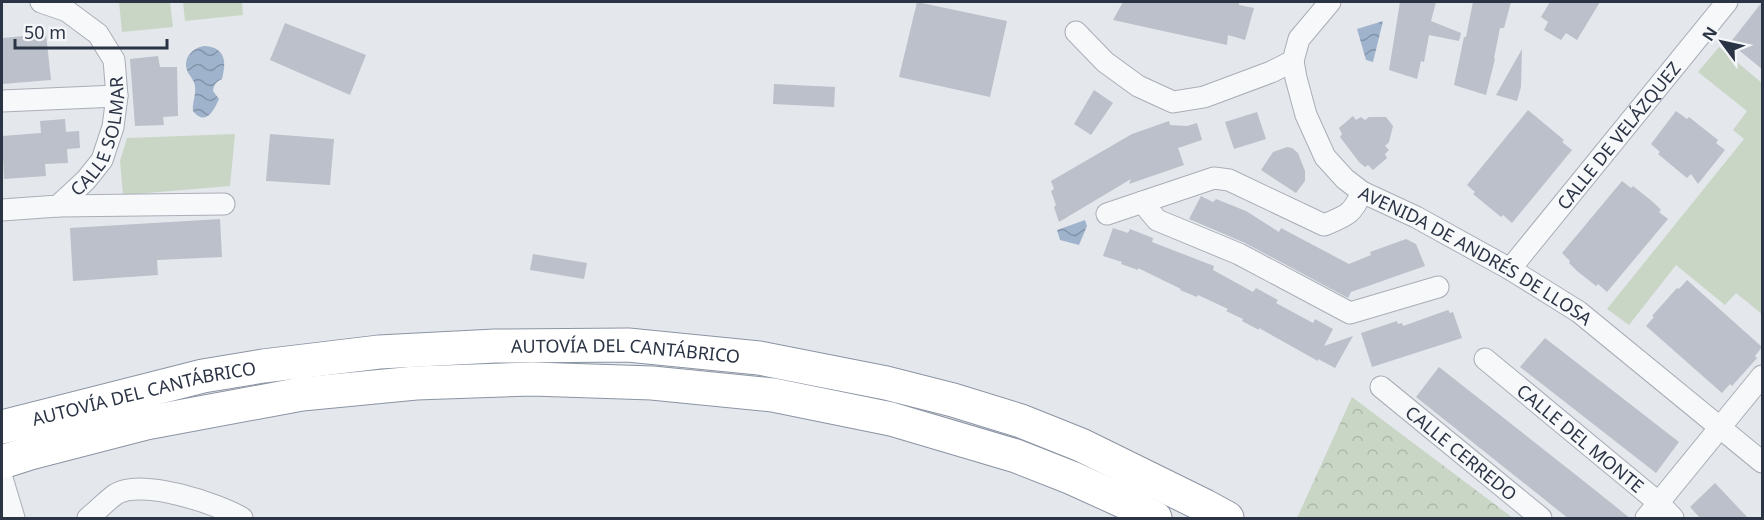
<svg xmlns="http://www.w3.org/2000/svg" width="1764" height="520" font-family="'Noto Sans',sans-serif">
	<defs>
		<pattern id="forest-crowns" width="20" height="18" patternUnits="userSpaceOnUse" patternTransform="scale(1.5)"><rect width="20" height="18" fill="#c9d6c5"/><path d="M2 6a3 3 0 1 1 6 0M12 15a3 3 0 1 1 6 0" fill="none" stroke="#adb8ab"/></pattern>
		<pattern id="water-waves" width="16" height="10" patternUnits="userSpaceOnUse" patternTransform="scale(1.5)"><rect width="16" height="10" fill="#9fb4cc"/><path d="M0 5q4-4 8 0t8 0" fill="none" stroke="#8293a7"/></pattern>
	</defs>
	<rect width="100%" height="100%" fill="#e4e7ec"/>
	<path fill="url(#forest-crowns)" d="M1352,397L1513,518H1297Z"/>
	<g fill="#c9d6c5">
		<path d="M119,2H170L173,27L122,32Z"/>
		<path d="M183,2H242L243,15L185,21Z"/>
		<path d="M1719,47L1762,83V314L1736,293L1725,305L1676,265L1629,325L1607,309L1744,139L1733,130L1747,111L1698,72Z"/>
		<path d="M235,134L230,186L123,195L120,161L127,138Z"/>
	</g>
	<g fill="url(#water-waves)">
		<path d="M1383,21L1373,62L1366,60L1357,29Z"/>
		<path d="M204,46C225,47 227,61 222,79C216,82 214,84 213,91L219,99C214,110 206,127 193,111C192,103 196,96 195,87C195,80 189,76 187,70C183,57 193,48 204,46Z"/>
		<path d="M1085,220L1087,226L1079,245L1060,240L1057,230Z"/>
	</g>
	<g fill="#bbc0ca">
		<path d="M917,2L1007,21L990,97L899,77Z"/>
		<path d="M1123,2H1239V5L1254,8L1245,40L1228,35L1227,45L1113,20Z"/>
		<path d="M1400,2H1436L1431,21L1461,33L1459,41L1429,35L1424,62L1421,61L1417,79L1389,70Z"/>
		<path d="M1473,2H1511L1504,28H1500L1494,58L1495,59L1486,95L1454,85L1464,37H1466Z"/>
		<path d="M1550,2H1600L1577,40L1566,33L1561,40L1544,30L1548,22L1541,17Z"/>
		<path d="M1762,2V69L1730,43Z"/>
		<path d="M285,23L366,55L350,95L270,60Z"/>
		<path d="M46,34L51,80L2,84V38Z"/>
		<path d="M1522,49L1521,87L1517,101L1496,95Z"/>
		<path d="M158,56L160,67H177L178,116L163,117L164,125L135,126L130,59Z"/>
		<path d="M774,84L835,87L834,107L773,104Z"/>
		<path d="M1094,90L1113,103L1091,135L1074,124Z"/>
		<path d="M1528,110L1564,140L1562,142L1572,150L1512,223L1503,215L1501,217L1473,194L1475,192L1467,185Z"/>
		<path d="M1676,111L1687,119L1689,117L1718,140L1716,143L1725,150L1698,184L1691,174L1687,178L1658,154L1660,152L1651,144Z"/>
		<path d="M1257,112L1266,139L1234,149L1225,122Z"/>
		<path d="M1353,116L1356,120L1361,117L1365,120L1369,117H1386L1393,126L1389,142L1385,146L1389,150L1385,154L1387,158L1373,170L1368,165L1365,167L1359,162L1340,137L1342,134L1339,128Z"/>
		<path d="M65,119L66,132L79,131L80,148L67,149L68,163L45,164L46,176L4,179L2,136L41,133L40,121Z"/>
		<path d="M1169,121L1170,125L1187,126L1197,123L1202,140L1178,148L1184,165L1129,184L1131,179L1059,222L1054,207L1056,205L1051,191L1054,189L1051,181L1132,134Z"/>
		<path d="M270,134L334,139L330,185L266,181Z"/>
		<path d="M1287,147L1292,148L1298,153L1305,171V181L1296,193L1261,170L1273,152Z"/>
		<path d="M1622,181L1631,188L1633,186L1653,202L1661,210L1659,212L1668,219L1607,292L1598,284L1596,286L1577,271L1569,263L1570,261L1562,253Z"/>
		<path d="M1201,196L1213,202L1216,199L1246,211L1279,232L1281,228L1349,264L1371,255L1370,252L1406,239L1416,244L1425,266L1351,292L1348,298L1245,243L1189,219Z"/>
		<path d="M220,219L222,257L157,260L158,275L73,281L70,228Z"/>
		<path d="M1113,228L1128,233L1130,229L1153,238L1152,242L1214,266L1213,270L1253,292L1256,288L1278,300L1276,303L1313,323L1315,319L1333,329L1324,346L1353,336L1335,368L1318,359V361L1259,328V330L1242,321L1243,319L1226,311L1228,309L1198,295L1197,297L1180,290L1181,289L1138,268V270L1121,264L1122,262L1103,256Z"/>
		<path d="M533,254L587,263L584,279L530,270Z"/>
		<path d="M1687,280L1762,347L1755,356L1757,358L1732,386L1730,384L1722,393L1646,326L1654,317L1652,316L1677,288L1679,289Z"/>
		<path d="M1448,310L1450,313L1453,312L1462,338L1372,367L1361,333L1397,321L1398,324L1402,323L1403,326Z"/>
		<path d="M1545,338L1679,442L1656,473L1520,367Z"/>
		<path d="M1439,367L1595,490L1631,519H1569L1416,397Z"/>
		<path d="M1715,483L1749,519H1701L1690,507Z"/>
	</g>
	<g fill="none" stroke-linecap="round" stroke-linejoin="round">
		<defs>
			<g id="minor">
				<path id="s1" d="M1330,2L1299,39L1293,61L1296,78L1306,115L1325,157L1345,179L1362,192L1416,217L1510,269L1579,312L1762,462"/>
				<path d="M1076,32L1105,62L1138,86L1173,102L1204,97L1271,72L1293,61"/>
				<path d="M2,101L117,96"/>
				<path d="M1142,202L1157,220L1239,254L1350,313L1438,287"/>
				<path d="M58,206L224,204"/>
				<path id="s2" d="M2,210L58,206L86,180L102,160L113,127L117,96L114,60L98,34L67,11L41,2"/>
				<path d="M1107,214L1214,178L1229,180L1324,225C1346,216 1352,215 1362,192"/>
				<path id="s3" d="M1510,269L1727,2"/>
				<path id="s4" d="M1485,359L1659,503L1673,518"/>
				<path id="s5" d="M1381,387L1541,518"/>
				<path d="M2,478L14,518"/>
				<path d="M88,518C97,511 106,501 116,494C142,478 218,504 242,518"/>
				<path d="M1646,518L1762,376"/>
			</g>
			<g id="motorway">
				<path id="s6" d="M2,427L203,376L263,366L379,352L495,346L628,345L759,358L886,383L953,400L1021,421L1081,445L1205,506L1227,518"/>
				<path d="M2,462L30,453L146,423L302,394L416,383L532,379L652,383L773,395L891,419L1016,456L1072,478L1127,503L1155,518"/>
			</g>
		</defs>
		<use href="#minor" stroke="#a9aeb7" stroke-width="23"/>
		<use href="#motorway" stroke="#8b94a3" stroke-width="35"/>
		<use href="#minor" stroke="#f7f8fa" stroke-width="21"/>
		<use href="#motorway" stroke="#fff" stroke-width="33"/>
	</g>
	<g text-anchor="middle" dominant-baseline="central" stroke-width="4.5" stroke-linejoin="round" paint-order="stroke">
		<g font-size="18" fill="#2b3445" stroke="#f4f6f9">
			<text stroke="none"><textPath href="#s2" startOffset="141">CALLE SOLMAR</textPath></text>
			<text stroke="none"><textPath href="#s3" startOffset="172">CALLE DE VELÁZQUEZ</textPath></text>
			<text stroke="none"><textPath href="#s1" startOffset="354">AVENIDA DE ANDRÉS DE LLOSA</textPath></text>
			<text stroke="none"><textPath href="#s6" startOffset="632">AUTOVÍA DEL CANTÁBRICO</textPath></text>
			<text stroke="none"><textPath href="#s6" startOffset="146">AUTOVÍA DEL CANTÁBRICO</textPath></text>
			<text stroke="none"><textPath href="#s4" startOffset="124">CALLE DEL MONTE</textPath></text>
			<text stroke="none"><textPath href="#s5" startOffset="104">CALLE CERREDO</textPath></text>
		</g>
	</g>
	<rect width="1764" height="520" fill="none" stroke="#2b3445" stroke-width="6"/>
	<g transform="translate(1722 42) rotate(303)" stroke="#f4f6f9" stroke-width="4.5" paint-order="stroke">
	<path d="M0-4.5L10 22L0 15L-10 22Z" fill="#2b3445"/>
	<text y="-9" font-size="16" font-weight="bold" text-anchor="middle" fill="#2b3445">N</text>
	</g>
	<path d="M15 39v9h152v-9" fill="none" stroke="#2b3445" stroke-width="3"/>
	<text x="24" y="39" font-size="18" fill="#2b3445" stroke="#f4f6f9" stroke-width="4.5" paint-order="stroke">50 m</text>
</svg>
